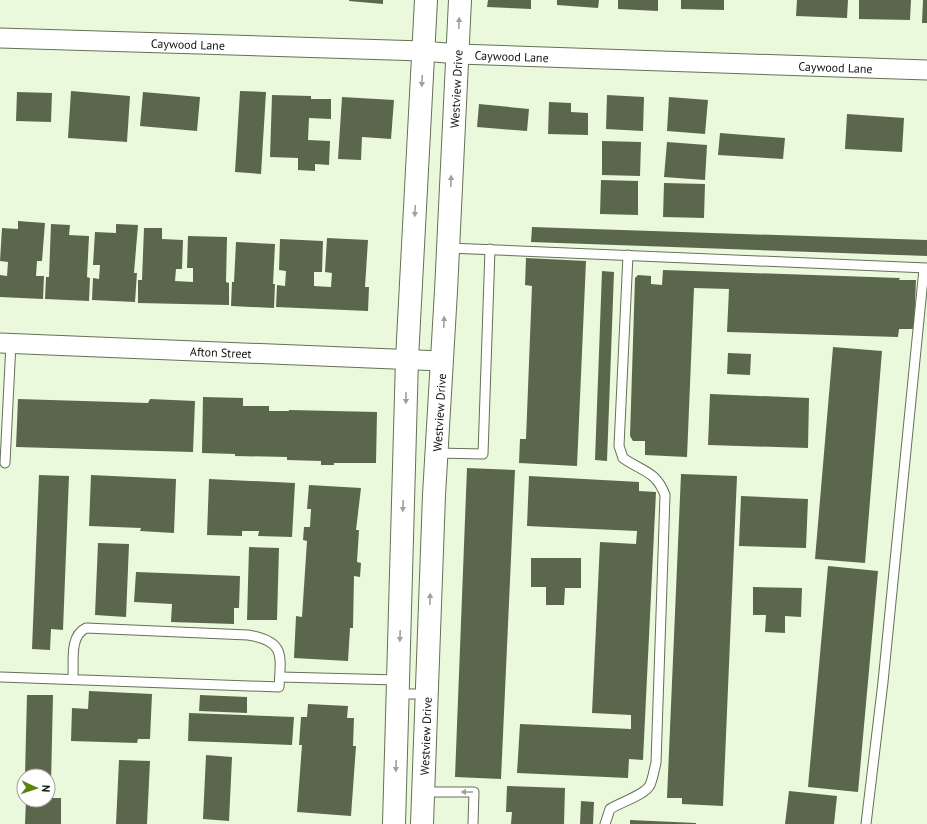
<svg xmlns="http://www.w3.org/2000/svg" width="927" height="824" font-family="'PT Sans',sans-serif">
	<rect width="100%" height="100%" fill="#eaf9db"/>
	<g fill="#5b674d">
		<path d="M349,0H383V4L349,1Z"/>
		<path d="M488,0H531V9L487,7Z"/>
		<path d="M557,0H599L598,8L557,5Z"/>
		<path d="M618,0H658V11L618,9Z"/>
		<path d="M681,0H724V10L681,9Z"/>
		<path d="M797,0H848L847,18L796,16Z"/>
		<path d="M859,0H911L910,20L859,19Z"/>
		<path d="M923,0H927V23H922Z"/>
		<path d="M71,91L130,96L127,142L68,138Z"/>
		<path d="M240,91L266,92L261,174L235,172Z"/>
		<path d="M17,92L52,93L51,122L16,121Z"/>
		<path d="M143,92L200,97L197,131L140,126Z"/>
		<path d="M272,95L311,96V99H331V119L309,118L308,140L330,141L329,165L315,164V171L298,170V158L270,157Z"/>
		<path d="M607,95L644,97L643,131L606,129Z"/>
		<path d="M342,97L394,100L391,139L362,137L361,160L338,159Z"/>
		<path d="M669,97L708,100L705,134L667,131Z"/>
		<path d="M549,102L571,103V112L588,113V135L548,134Z"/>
		<path d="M479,104L529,109L527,131L477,127Z"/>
		<path d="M847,114L904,118L902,152L845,149Z"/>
		<path d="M720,133L785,138L783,159L718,155Z"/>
		<path d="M602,141L641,142L640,176L602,175Z"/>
		<path d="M667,142L707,145L705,180L664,177Z"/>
		<path d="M601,180L638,181V215L600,214Z"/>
		<path d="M664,183L705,184L704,218L663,217Z"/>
		<path d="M18,221L45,223L42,261H37L36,276H44L43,299L0,297V275L7,276L8,262L0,261L2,228L18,229Z"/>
		<path d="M51,224L70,225L69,235L89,236L87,277L90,278L89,301L45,299L46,277H49Z"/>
		<path d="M116,224L138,225L134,273H137L135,302L92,300L93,278L99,279L100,265H93L95,232L116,233Z"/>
		<path d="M532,227L927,240V256L531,242Z"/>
		<path d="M144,228H162V239L183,240L182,269H176L175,281L193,282V268H187L188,236L227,237L226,282L229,283V305L138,303V280H142Z"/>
		<path d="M327,238L368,240L365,287H369L368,311L276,307L277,285L285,286L286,271L279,270L280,239L323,241L322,272H314V286L331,287L332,273L325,272Z"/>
		<path d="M236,242L275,244L273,284H275L274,308L231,306L232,282H234Z"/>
		<path d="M526,258L586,261L577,466L519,463L520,439H526L532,286L525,285Z"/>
		<path d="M663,270L900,278L899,280H916L914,329H899L898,337L727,332L729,289L694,288L687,457L645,455V441H633L630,436L635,278L638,275L651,276V284L662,285Z"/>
		<path d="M602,271L614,272L607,461L595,460Z"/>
		<path d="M833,347L882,351L865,563L815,559Z"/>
		<path d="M728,353L751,354L750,375L727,374Z"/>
		<path d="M710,394L809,398L808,448L708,445Z"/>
		<path d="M203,397L243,398V406H269V411H289V410L377,412L376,463H334V465H321V461L287,460V457L235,456V454L202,453Z"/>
		<path d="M18,399L148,403L150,399L195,401L193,452L16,447Z"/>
		<path d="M467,468L515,470L501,779L455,777Z"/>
		<path d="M681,474L737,476L723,806L682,804V798H667Z"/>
		<path d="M39,475L69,476L63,630L51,629L50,650L32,649Z"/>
		<path d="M91,475L176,479L174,533L140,531L141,528L89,526Z"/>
		<path d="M529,476L639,482V491L656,492L643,760L629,759L628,778L517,773L520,724L631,729V715L592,713L600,542L636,544L637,531L527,526Z"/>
		<path d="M209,479L295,483L292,537L258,536L259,531H242V536L207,535Z"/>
		<path d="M309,485L361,488L356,530H359L357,562L361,563L360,577L354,576L353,628H350L348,661L294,658L296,616L302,617L307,541L303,540L304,527H310L311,509H307Z"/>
		<path d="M741,496L808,499L806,548L739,546Z"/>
		<path d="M98,543L129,544L126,617L95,615Z"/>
		<path d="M249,547L279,548L277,620H247Z"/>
		<path d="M531,558H581V588H565L564,605H546V587H531Z"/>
		<path d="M828,566L878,571L858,792L808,787Z"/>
		<path d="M136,572L240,576L239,608H234V624L171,622L172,604L134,602Z"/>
		<path d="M753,587L802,588L801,617L785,616V633L765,632L766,615H753Z"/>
		<path d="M89,691L152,694L150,739H138L137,743L71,741L72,708L88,709Z"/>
		<path d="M27,695H53L51,784H48V776H25Z"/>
		<path d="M200,695L247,697V713L199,711Z"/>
		<path d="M308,704L348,706L347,718H354L353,746H356L351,816L297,812L302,745H299L301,717H307Z"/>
		<path d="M189,713L294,717L292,745L188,741Z"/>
		<path d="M206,755L232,757L229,821L203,819Z"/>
		<path d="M119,760L150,761L147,824H116Z"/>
		<path d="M507,786L565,788L564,824H511L512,812H506Z"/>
		<path d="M789,791L837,796L834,824H785Z"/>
		<path d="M48,798H61V824H25L26,800H48Z"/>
		<path d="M581,801L594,802L593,824H580Z"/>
		<path d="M630,820L696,823V824H630Z"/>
	</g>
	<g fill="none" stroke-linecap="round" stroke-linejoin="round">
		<defs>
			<g id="lane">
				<path d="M448,248L927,268"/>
				<path d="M436,453L483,454L490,249"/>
				<path d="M5,463L11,343"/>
				<path d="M1,677L279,687C281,655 285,641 248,635L86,628C69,636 74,662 73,679"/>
				<path d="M280,677L398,680"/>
				<path d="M398,694H427"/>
				<path d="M424,792H474L473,824"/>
				<path d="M605,824L610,809C621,802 645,795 650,785C653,778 654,770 656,763L665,495C656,471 643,472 623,458L619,446L628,255"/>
				<path d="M866,824L883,682L924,269"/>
			</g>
			<g id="street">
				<path id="s1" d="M0,38L423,51L458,54L927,70"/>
				<path id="s2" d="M0,343L442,361"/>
			</g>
			<g id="secondary">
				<path d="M394,824L407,359L426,0"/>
				<path id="s3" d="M422,824L434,495L446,291L460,0"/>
			</g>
		</defs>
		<use href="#lane" stroke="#647157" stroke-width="11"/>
		<use href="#street" stroke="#647157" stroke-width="21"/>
		<use href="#secondary" stroke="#647157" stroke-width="24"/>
		<use href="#lane" stroke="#fff" stroke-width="9"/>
		<use href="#street" stroke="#fff" stroke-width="19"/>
		<use href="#secondary" stroke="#fff" stroke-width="22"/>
	</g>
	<defs><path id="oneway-solid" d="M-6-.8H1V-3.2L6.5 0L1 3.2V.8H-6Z"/></defs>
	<g fill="#9fa19d">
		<use href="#oneway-solid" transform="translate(459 23) rotate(-88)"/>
		<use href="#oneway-solid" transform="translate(422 81) rotate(93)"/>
		<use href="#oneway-solid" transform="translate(451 181) rotate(-88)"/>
		<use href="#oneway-solid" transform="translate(415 211) rotate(93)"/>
		<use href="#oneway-solid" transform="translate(444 322) rotate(-87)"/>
		<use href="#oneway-solid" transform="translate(406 398) rotate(91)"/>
		<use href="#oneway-solid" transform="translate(403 506) rotate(92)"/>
		<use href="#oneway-solid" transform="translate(430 599) rotate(-88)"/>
		<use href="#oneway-solid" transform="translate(400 636) rotate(92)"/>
		<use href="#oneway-solid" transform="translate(396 766) rotate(92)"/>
		<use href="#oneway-solid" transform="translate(467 792) rotate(-180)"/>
	</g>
	<g text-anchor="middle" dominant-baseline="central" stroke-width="3" stroke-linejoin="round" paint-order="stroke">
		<g font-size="12" fill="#0e1309" stroke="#fff">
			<text stroke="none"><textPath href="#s1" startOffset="188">Caywood Lane</textPath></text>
			<text stroke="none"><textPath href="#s1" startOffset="512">Caywood Lane</textPath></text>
			<text stroke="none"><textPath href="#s1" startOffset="836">Caywood Lane</textPath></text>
			<text stroke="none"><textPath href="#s3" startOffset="736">Westview Drive</textPath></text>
			<text stroke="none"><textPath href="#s2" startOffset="221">Afton Street</textPath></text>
			<text stroke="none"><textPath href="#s3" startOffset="412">Westview Drive</textPath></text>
			<text stroke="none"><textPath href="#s3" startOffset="88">Westview Drive</textPath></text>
		</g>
	</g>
	<g transform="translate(36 788) rotate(93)"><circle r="19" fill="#ffffff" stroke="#9fa19d"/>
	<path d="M0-3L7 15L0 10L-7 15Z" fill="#5b840d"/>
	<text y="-6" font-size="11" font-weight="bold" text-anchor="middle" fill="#0e1309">N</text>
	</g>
</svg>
